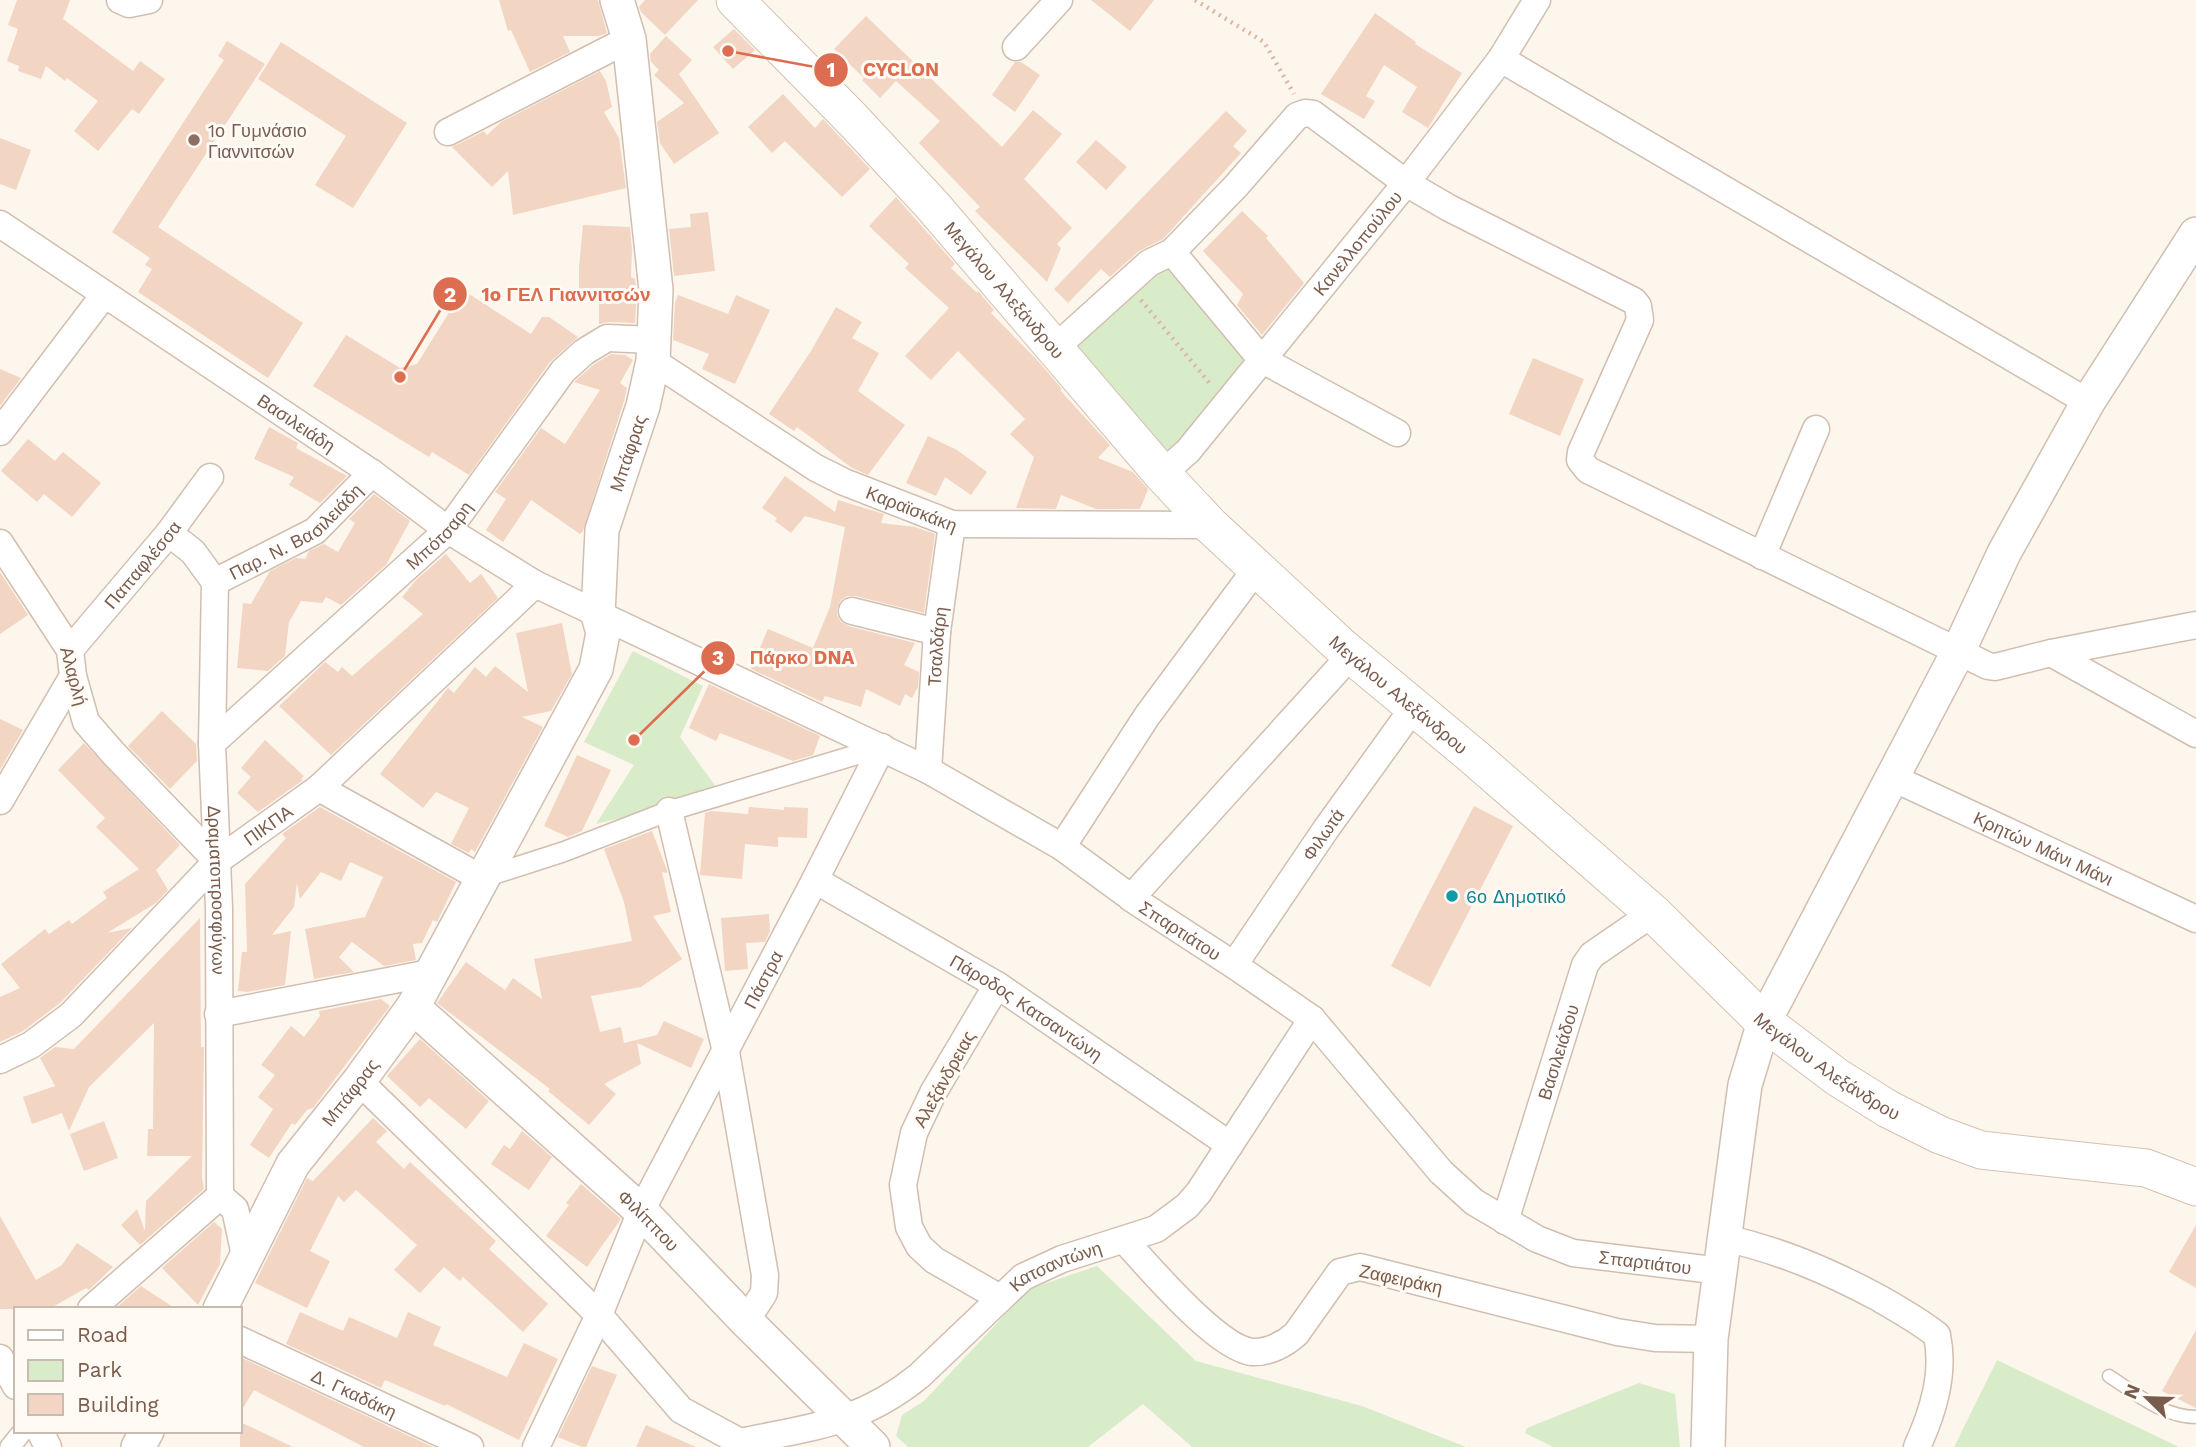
<svg xmlns="http://www.w3.org/2000/svg" width="2196" height="1447" font-family="'Work Sans',sans-serif">
	<rect width="100%" height="100%" fill="#fdf6ec"/>
	<g fill="#d8ecc9">
		<path d="M1159,257L1261,359L1177,463L1055,348Z"/>
		<path d="M633,651L703,686L680,737L721,794L596,824L634,765L584,742Z"/>
		<path d="M1097,1266L1196,1361L1362,1406L1466,1447H1192L1143,1404L1088,1447H908L896,1436L902,1415L924,1401L1029,1289Z"/>
		<path d="M1997,1360L2179,1447H1954Z"/>
		<path d="M1639,1383L1675,1394L1680,1447H1553L1525,1433L1527,1428Z"/>
	</g>
	<g fill="#f3d5c3">
		<path d="M17,0H70L63,19L133,71L140,61L165,79L139,114L132,109L98,151L74,131L98,101L67,78L65,81L46,66L41,79L18,71L19,66L7,61L18,29L8,25Z"/>
		<path d="M499,0H598L607,33L599,36H563L570,52L530,72L511,30L508,31Z"/>
		<path d="M645,0H698L665,35L641,12L639,7Z"/>
		<path d="M1091,0H1154L1130,31Z"/>
		<path d="M1375,13L1416,42L1415,44L1462,73L1428,128L1402,112L1417,87L1384,65L1366,96L1375,101L1364,119L1321,94Z"/>
		<path d="M866,16L1002,147L1033,110L1062,134L1024,179L1072,228L1057,244L1061,248L1047,282L975,211L980,207L919,143L940,121L896,81L880,98L862,80L864,78L834,49Z"/>
		<path d="M734,29L755,50L733,69L713,47Z"/>
		<path d="M666,36L692,60L679,74L719,133L674,164L660,143L657,122L684,103L654,75L659,70L651,62L650,54Z"/>
		<path d="M227,41L265,64L158,227L303,323L268,378L138,292L152,269L145,265L150,258L112,232L224,60L218,56Z"/>
		<path d="M281,42L407,123L353,208L315,185L346,136L258,79Z"/>
		<path d="M1015,62H1021L1040,75L1015,112L992,95Z"/>
		<path d="M600,71L606,81L612,107L604,112L619,138L626,188L513,215L508,171L492,187L452,147L484,131L487,135L501,122Z"/>
		<path d="M783,94L815,128L823,119L870,169L842,197L785,141L772,153L748,127Z"/>
		<path d="M1226,111L1247,131L1233,146L1241,153L1163,239L1139,251L1110,277L1101,269L1068,303L1054,289Z"/>
		<path d="M0,138L31,150L16,190L0,184Z"/>
		<path d="M1096,140L1127,167L1106,190L1076,162Z"/>
		<path d="M896,197L955,264L951,268L977,293L978,291L994,310L991,313L1038,361L1062,389L1060,390L1110,445L1098,458L1133,472L1148,489L1140,509H1096L1061,495L1056,509L1016,508L1034,457L1010,434L1025,419L958,351L931,380L905,356L949,308L905,268L909,264L869,226Z"/>
		<path d="M1242,211L1268,236L1266,238L1304,283L1262,335L1237,305L1243,294L1203,251Z"/>
		<path d="M708,212L715,271L674,276L669,229L691,227L690,214Z"/>
		<path d="M583,225L630,227L632,250L631,277L635,279L637,291L635,323L608,322L599,324V299L579,300V267Z"/>
		<path d="M463,290L531,334L542,317H549L578,337L550,362L469,475L432,452L429,457L313,386L346,335L400,368L417,364Z"/>
		<path d="M678,295L728,314L736,295L770,310L735,384L702,369L709,354L673,340L675,303Z"/>
		<path d="M836,307L862,322L852,338L879,353L858,391L905,425L868,475L852,468L797,427L794,431L769,414L811,351Z"/>
		<path d="M611,354L625,355L633,360L620,383L627,388L624,401L583,531L580,534L531,500L503,542L486,530L506,499L495,492L541,428L565,444L600,390L574,382L593,365Z"/>
		<path d="M1533,358L1584,379L1560,436L1509,414Z"/>
		<path d="M0,369L21,378L0,406Z"/>
		<path d="M269,427L298,443L296,448L347,476L320,503L289,485L294,477L254,459Z"/>
		<path d="M928,436L957,450L987,472L971,495L945,477L936,496L906,483Z"/>
		<path d="M28,439L55,461L63,452L101,483L72,517L44,494L37,502L1,471Z"/>
		<path d="M785,476L835,512L838,500L884,514L881,523L915,527L935,534L924,613L855,596H847L841,600L837,608V615L841,622L848,626L915,643L904,665L919,672L918,687L912,698L905,694L900,706L866,689L861,707L825,696L822,702L751,669L768,629L813,648L830,607L845,527L805,516L791,533L775,521L777,518L762,508Z"/>
		<path d="M374,494L410,521L386,565L341,605L326,597L322,603L301,601L289,622L285,656L268,671L237,668L243,603L251,604L270,571L296,558L305,559L309,551L324,544L338,552L355,523L349,519Z"/>
		<path d="M446,554L470,583L481,574L498,598L331,755L279,706L325,662L338,672L342,667L352,676L423,614L402,597L417,579Z"/>
		<path d="M0,572L28,615L0,634Z"/>
		<path d="M562,623L572,674L551,711L522,717L543,727L475,852L471,849L469,853L451,844L469,808L436,792L423,808L380,774L448,688L454,693L475,667L486,677L495,666L528,692L516,633Z"/>
		<path d="M709,684L820,736L813,755L793,761L720,733L716,741L689,728Z"/>
		<path d="M162,711L196,744L197,761L170,789L128,746Z"/>
		<path d="M0,719L23,730L0,770Z"/>
		<path d="M265,740L304,776L301,779L303,780L258,812L237,793L251,777L241,768Z"/>
		<path d="M84,743L180,845L156,870L168,890L156,903L107,933L132,928L60,1003L23,1031L0,1042V997L20,988L1,964L45,929L49,934L69,920L72,924L107,898L103,892L139,869L96,827L105,818L58,770Z"/>
		<path d="M577,755L611,770L582,831L568,837L544,826Z"/>
		<path d="M1474,806L1513,826L1430,987L1391,966Z"/>
		<path d="M320,807L456,882L437,922L433,920L422,943L413,944L416,960L384,966L352,942L339,957L354,972L314,979L305,929L365,917L383,877L350,862L341,881L321,872L300,899L297,883L294,907L272,935L291,931L285,985L247,992L238,991L242,952H247L245,884L286,838L282,834Z"/>
		<path d="M749,807L784,810V807L808,808L807,838L778,837V847L745,844L742,879L700,875L705,813L711,811L748,814Z"/>
		<path d="M652,831L667,870V873L662,872L671,912L653,916L682,959L641,987L591,996L600,1032L621,1027L624,1043L657,1035L664,1021L704,1039L691,1068L637,1043L641,1064L604,1084L616,1094L589,1125L548,1091L550,1089L437,1003L466,962L505,990L513,978L542,999L534,959L632,941L624,902L604,849Z"/>
		<path d="M769,914L770,931L765,942L746,943L748,969L725,971L721,918Z"/>
		<path d="M200,918L201,1047H204L202,1177L204,1189L140,1245L121,1225L137,1209L145,1231L146,1201L192,1156H147L148,1129H153L154,1023L89,1087L69,1131L62,1113L32,1124L23,1097L55,1086L40,1058L55,1047L74,1049Z"/>
		<path d="M381,999L390,1006L313,1108L307,1110L295,1125L292,1123L269,1158L250,1145L273,1109L258,1097L275,1075L261,1065L291,1026L304,1037L320,1016L319,1011Z"/>
		<path d="M420,1039L489,1101L466,1129L429,1098L420,1107L387,1076Z"/>
		<path d="M373,1118L387,1131L376,1142L404,1169L410,1162L496,1241L489,1249L548,1304L523,1332L463,1277L460,1281L444,1267L420,1293L394,1270L417,1245L356,1190L344,1202L338,1196L310,1251L330,1261L307,1308L255,1283L307,1178L313,1181Z"/>
		<path d="M104,1121L118,1158L84,1171L70,1134Z"/>
		<path d="M522,1131L552,1157L529,1190L491,1164L504,1145L510,1149Z"/>
		<path d="M581,1184L621,1219L587,1267L546,1236L569,1205L566,1203Z"/>
		<path d="M0,1216L36,1280L62,1265L77,1243L113,1267L89,1290L86,1288L49,1309H0Z"/>
		<path d="M214,1222L222,1229L220,1264L198,1305L162,1268Z"/>
		<path d="M2196,1225V1288L2169,1272Z"/>
		<path d="M141,1286L176,1309H115Z"/>
		<path d="M300,1312L343,1331L349,1317L397,1338L408,1312L441,1327L433,1345L507,1377L524,1343L558,1359L519,1440L446,1404L445,1406L385,1380L381,1388L286,1344Z"/>
		<path d="M2196,1330V1408L2162,1391Z"/>
		<path d="M240,1357L433,1447H364L254,1390L240,1413Z"/>
		<path d="M592,1366L617,1375L586,1447H582L558,1437Z"/>
		<path d="M240,1422L293,1447H240Z"/>
		<path d="M646,1425L696,1447H636Z"/>
	</g>
	<g fill="none" stroke-linecap="round" stroke-linejoin="round">
		<defs>
			<path id="service" d="M2109,1376C2135,1393 2163,1417 2196,1417"/>
			<g id="pedestrian">
				<path d="M482,878L563,852L669,811L882,747"/>
				<path d="M10,1447L23,1431"/>
			</g>
			<g id="minor">
				<path d="M120,0L129,4L149,0"/>
				<path d="M1016,47L1059,0"/>
				<path d="M1501,59L2088,402"/>
				<path d="M448,132L629,39"/>
				<path id="s1" d="M0,224L372,473L448,530L535,584L928,770L1062,847L1137,902L1234,965L1312,1019L1441,1172L1474,1202L1537,1239L1573,1253L1721,1271"/>
				<path d="M1172,252L1261,359L1397,433"/>
				<path d="M1055,348L1149,263L1172,252L1236,186L1297,116L1305,113L1313,114L1406,183L1449,208L1634,301L1638,306L1640,320L1581,452L1580,460L1588,470L1988,666L1995,667L2051,653L2196,625"/>
				<path id="s2" d="M653,361L816,468L844,482L952,524L1210,525"/>
				<path d="M0,432L104,295"/>
				<path id="s3" d="M1162,474L1188,451L1406,183L1501,59L1537,0"/>
				<path id="s4" d="M169,533L193,552L215,582L212,743L219,908L220,1196L235,1209L246,1260"/>
				<path d="M0,543L70,650L73,676L86,722L114,754L217,861"/>
				<path d="M1762,556L1816,429"/>
				<path id="s5" d="M215,582L315,531L372,473"/>
				<path d="M852,611L937,632"/>
				<path id="s6" d="M70,650L169,533L210,477"/>
				<path d="M2051,653L2196,734"/>
				<path id="s7" d="M212,743L448,530L563,371L584,352L607,338L653,340"/>
				<path id="s8" d="M928,770L937,632L952,524"/>
				<path id="s9" d="M1893,778L2196,919"/>
				<path d="M319,788L481,878"/>
				<path d="M0,801L73,676"/>
				<path d="M669,811L726,1052L765,1275L764,1293L746,1321"/>
				<path d="M1062,847L1147,716L1256,569"/>
				<path id="s10" d="M815,880L997,985L1230,1145"/>
				<path d="M1131,898L1351,655"/>
				<path id="s11" d="M1234,965L1326,829L1414,707"/>
				<path d="M997,985L933,1093L914,1133L903,1185L909,1227L919,1246L934,1260L1000,1298"/>
				<path d="M218,1014L430,973"/>
				<path id="s12" d="M0,1060L31,1045L71,1015L217,861L319,788L535,584"/>
				<path d="M359,1081L599,1315L681,1410L740,1442"/>
				<path id="s13" d="M1505,1221L1585,965L1592,955L1653,913"/>
				<path d="M1725,1238C1781,1251 1826,1270 1877,1297C1898,1309 1918,1320 1937,1335C1945,1374 1933,1412 1917,1447"/>
				<path d="M1124,1240C1150,1268 1217,1348 1252,1352C1268,1353 1285,1344 1296,1334L1340,1272L1360,1267L1617,1332L1655,1338L1711,1339"/>
				<path d="M91,1309L220,1196"/>
				<path id="s14" d="M240,1340L470,1447"/>
				<path d="M0,1358L16,1386"/>
				<path d="M40,1431L48,1447"/>
				<path id="s15" d="M740,1442C811,1427 860,1424 919,1376L1023,1277L1062,1259L1156,1229L1187,1206L1199,1192L1312,1019"/>
				<path id="s16" d="M536,1447L599,1315L641,1211L815,880L882,747"/>
			</g>
			<g id="tertiary">
				<path id="s17" d="M413,1007L641,1211L746,1321L873,1447"/>
				<path id="s18" d="M220,1309L293,1164L359,1081L413,1007L596,669L603,633L598,615L602,530L643,406L653,361L656,290L629,39L617,0"/>
				<path d="M138,1447L147,1431"/>
				<path d="M1708,1447L1711,1339L1741,1114L1745,1085L1764,1022L1958,652L2004,553L2088,402L2196,234"/>
			</g>
			<g id="secondary">
				<path id="s19" d="M735,0L853,120L932,205L1162,474L1210,525L1343,648L1474,757L1653,913L1764,1022L1837,1077L1888,1109L1940,1135L1981,1150L2146,1168L2196,1187"/>
			</g>
		</defs>
		<use href="#service" stroke="#d1beb0" stroke-width="15"/>
		<use href="#pedestrian" stroke="#d1beb0" stroke-width="22"/>
		<use href="#minor" stroke="#d1beb0" stroke-width="29"/>
		<use href="#tertiary" stroke="#d1beb0" stroke-width="36"/>
		<use href="#secondary" stroke="#d6c0b0" stroke-width="39"/>
		<g stroke="#d9b8a5" stroke-width="4.5" stroke-dasharray="2 5" stroke-linecap="butt">
			<path d="M1195,0L1264,42L1294,94"/>
			<path d="M1141,300L1211,385"/>
		</g>
		<use href="#service" stroke="#fff" stroke-width="12"/>
		<use href="#pedestrian" stroke="#fff" stroke-width="19"/>
		<use href="#minor" stroke="#fff" stroke-width="26"/>
		<use href="#tertiary" stroke="#fff" stroke-width="33"/>
		<use href="#secondary" stroke="#fff" stroke-width="37"/>
	</g>
	<circle fill="#8d6e63" stroke="#fffaf3" stroke-width="2.5" cx="194" cy="140" r="7"/>
	<circle fill="#0f9aa8" stroke="#fffaf3" stroke-width="2.5" cx="1452" cy="896" r="7"/>
	<g text-anchor="middle" dominant-baseline="central" stroke-width="6" stroke-linejoin="round" paint-order="stroke">
		<g font-size="18" fill="#785e54" stroke="#fffaf3" text-anchor="start">
			<text x="208" y="130">1ο Γυμνάσιο<tspan x="208" dy="21">Γιαννιτσών</tspan></text>
		</g>
		<g font-size="18" fill="#7a5c4d" stroke="#fffaf3">
			<text stroke="none"><textPath href="#s3" startOffset="303">Κανελλοπούλου</textPath></text>
			<text stroke="none"><textPath href="#s19" startOffset="396">Μεγάλου Αλεξάνδρου</textPath></text>
			<text stroke="none"><textPath href="#s1" startOffset="357">Βασιλειάδη</textPath></text>
			<text stroke="none"><textPath href="#s18" startOffset="966">Μπάφρας</textPath></text>
			<text stroke="none"><textPath href="#s2" startOffset="299">Καραϊσκάκη</textPath></text>
			<text stroke="none"><textPath href="#s5" startOffset="96">Παρ. Ν. Βασιλειάδη</textPath></text>
			<text stroke="none"><textPath href="#s7" startOffset="308">Μπότσαρη</textPath></text>
			<text stroke="none"><textPath href="#s6" startOffset="112">Παπαφλέσσα</textPath></text>
			<text stroke="none"><textPath href="#s8" startOffset="124">Τσαλδάρη</textPath></text>
			<text transform="translate(74 676) rotate(75)">Αλαρλή</text>
			<text stroke="none"><textPath href="#s19" startOffset="962">Μεγάλου Αλεξάνδρου</textPath></text>
			<text stroke="none"><textPath href="#s12" startOffset="359">ΠΙΚΠΑ</textPath></text>
			<text stroke="none"><textPath href="#s11" startOffset="158">Φιλωτά</textPath></text>
			<text stroke="none"><textPath href="#s9" startOffset="166">Κρητών Μάνι Μάνι</textPath></text>
			<text stroke="none"><textPath href="#s4" startOffset="376">Δραματοπροσφύγων</textPath></text>
			<text stroke="none"><textPath href="#s1" startOffset="1379">Σπαρτιάτου</textPath></text>
			<text stroke="none"><textPath href="#s16" startOffset="520">Πάστρα</textPath></text>
			<text stroke="none"><textPath href="#s10" startOffset="247">Πάροδος Κατσαντώνη</textPath></text>
			<text stroke="none"><textPath href="#s13" startOffset="177">Βασιλειάδου</textPath></text>
			<text stroke="none"><textPath href="#s19" startOffset="1530">Μεγάλου Αλεξάνδρου</textPath></text>
			<text transform="translate(944 1079) rotate(-61)">Αλεξάνδρειας</text>
			<text stroke="none"><textPath href="#s18" startOffset="254">Μπάφρας</textPath></text>
			<text stroke="none"><textPath href="#s17" startOffset="318">Φιλίππου</textPath></text>
			<text stroke="none"><textPath href="#s1" startOffset="1967">Σπαρτιάτου</textPath></text>
			<text stroke="none"><textPath href="#s15" startOffset="371">Κατσαντώνη</textPath></text>
			<text transform="translate(1401 1279) rotate(12)">Ζαφειράκη</text>
			<text stroke="none"><textPath href="#s14" startOffset="126">Δ. Γκαδάκη</textPath></text>
		</g>
		<g font-size="18" fill="#0d838f" stroke="#fffaf3" text-anchor="start">
			<text x="1466" y="896">6ο Δημοτικό</text>
		</g>
	</g>
	<path fill="none" stroke="#dc6d51" stroke-width="2.5" d="M728 51L831 70M400 377L450 294M634 740L718 658"/>
	<g fill="#dc6d51" stroke="#fffaf3" stroke-width="2.5">
		<circle cx="728" cy="51" r="7"/>
		<circle cx="400" cy="377" r="7"/>
		<circle cx="634" cy="740" r="7"/>
		<circle cx="831" cy="70" r="18"/>
		<circle cx="450" cy="294" r="18"/>
		<circle cx="718" cy="658" r="18"/>
	</g>
	<g font-size="21" text-anchor="middle" font-weight="bold" fill="#fff">
		<text x="831" y="77">1</text>
		<text x="450" y="302">2</text>
		<text x="718" y="665">3</text>
	</g>
	<g font-size="19" text-anchor="middle" font-weight="bold" fill="#dc6d51" stroke="#fffaf3" stroke-width="6" stroke-linejoin="round" paint-order="stroke">
		<text x="901" y="76">CYCLON</text>
		<text x="566" y="301">1o ΓΕΛ Γιαννιτσών</text>
		<text x="802" y="664">Πάρκο DNA</text>
	</g>
	<rect x="14" y="1307" width="228" height="126" fill="#fffaf3" stroke="#cabbb1" stroke-width="2"/>
	<rect x="28" y="1330" width="35" height="10" fill="#ffffff" stroke="#cabbb1" stroke-width="2"/>
	<text x="77" y="1342" font-size="21" fill="#7a5c4d">Road</text>
	<rect x="28" y="1360" width="35" height="21" fill="#d8ecc9" stroke="#cabbb1" stroke-width="2"/>
	<text x="77" y="1377" font-size="21" fill="#7a5c4d">Park</text>
	<rect x="28" y="1394" width="35" height="21" fill="#f3d5c3" stroke="#cabbb1" stroke-width="2"/>
	<text x="77" y="1412" font-size="21" fill="#7a5c4d">Building</text>
	<g transform="translate(2147 1398) rotate(293)" stroke="#fffaf3" stroke-width="5" paint-order="stroke">
	<path d="M0-5L12 26L0 18L-12 26Z" fill="#7a5c4d"/>
	<text y="-10" font-size="19" font-weight="bold" text-anchor="middle" fill="#7a5c4d">N</text>
	</g>
</svg>
